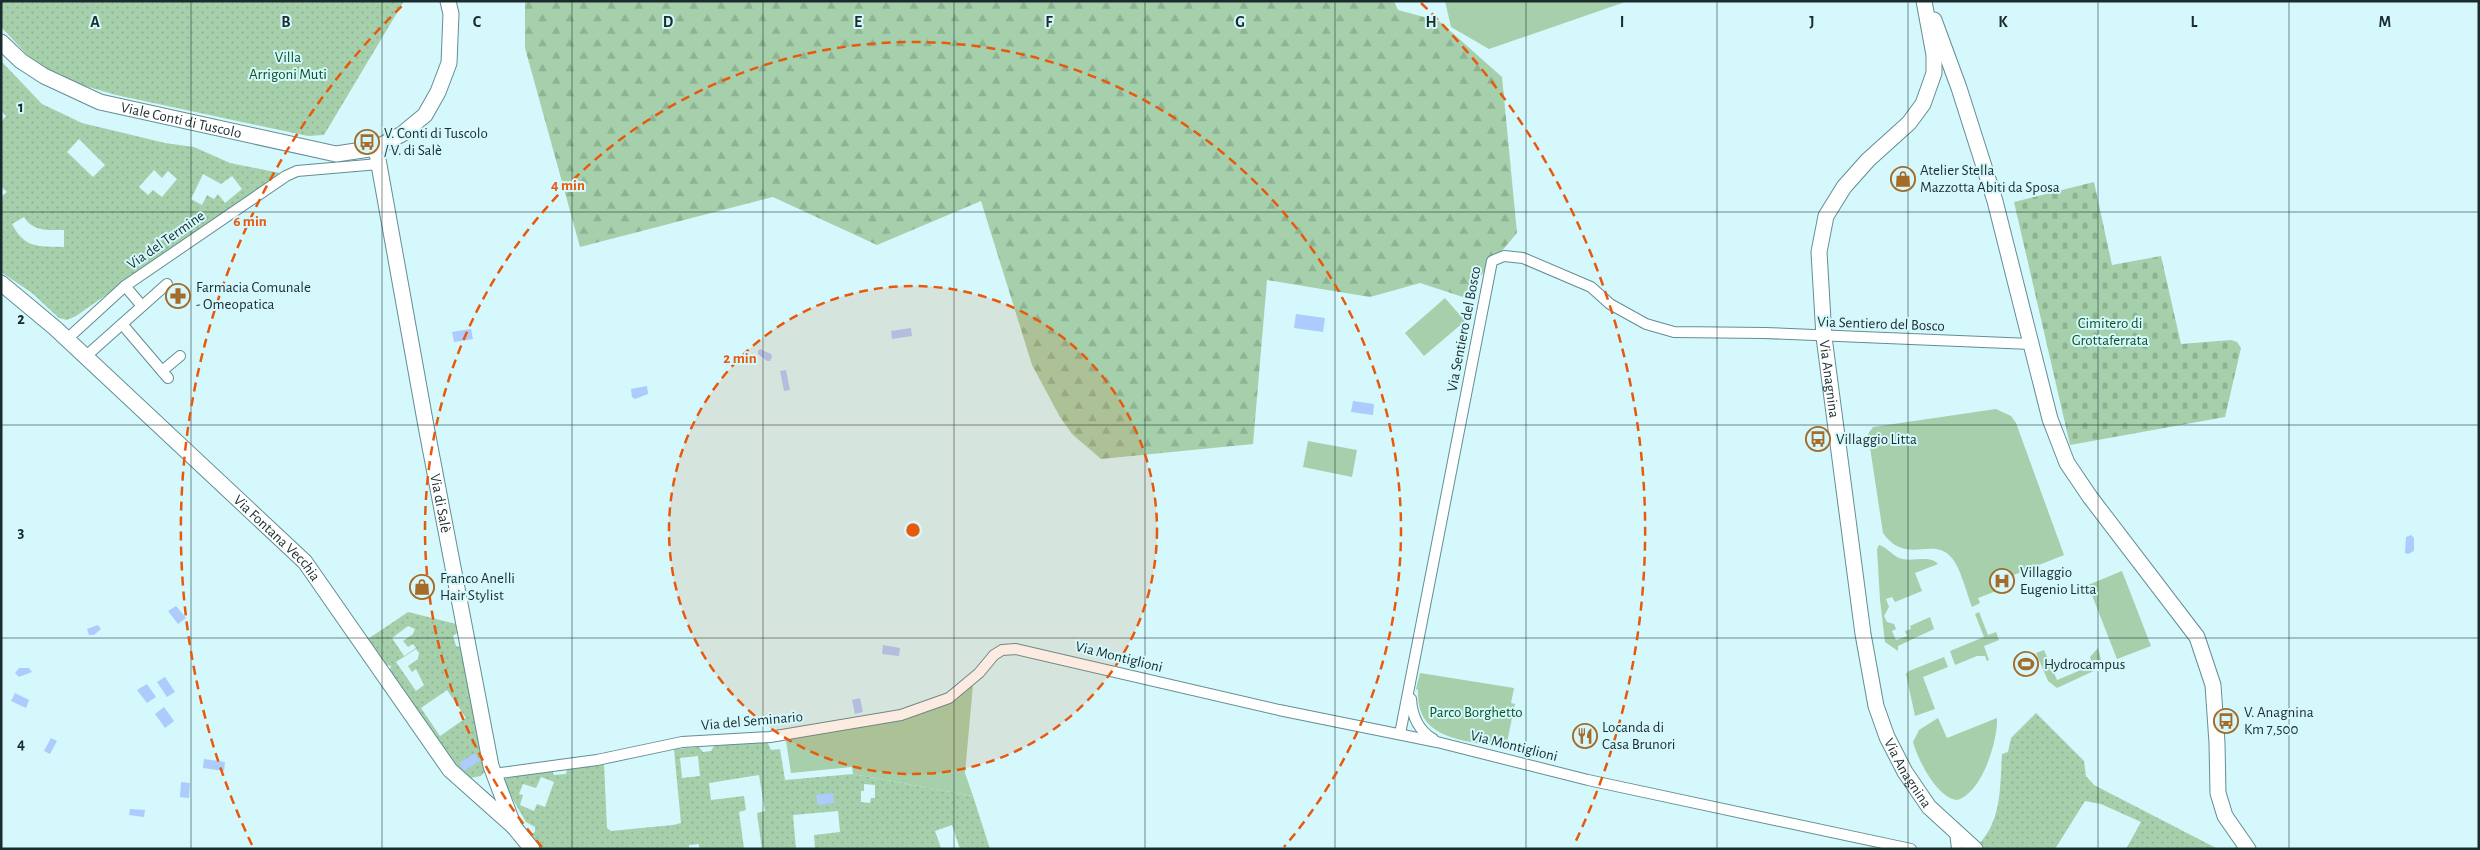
<svg xmlns="http://www.w3.org/2000/svg" width="2480" height="850" font-family="'Alegreya Sans',sans-serif">
	<defs>
		<pattern id="forest-firs" width="22" height="20" patternUnits="userSpaceOnUse" patternTransform="scale(1.25)"><rect width="22" height="20" fill="#a5d0ab"/><path d="M5 1l3.5 6h-7zM16 11l3.5 6h-7z" fill="#8db393"/></pattern>
		<pattern id="cemetery-stones" width="16" height="16" patternUnits="userSpaceOnUse" patternTransform="scale(1.25)"><rect width="16" height="16" fill="#a5d0ab"/><path d="M2 7V4a2 2 0 0 1 4 0v3zM10 15v-3a2 2 0 0 1 4 0v3z" fill="#8db393"/></pattern>
		<pattern id="garden-dots" width="8" height="8" patternUnits="userSpaceOnUse" patternTransform="scale(1.25)"><rect width="8" height="8" fill="#a5d0ab"/><path d="M2 2h.1M6 6h.1" fill="none" stroke="#8db393" stroke-width="1.8" stroke-linecap="round"/></pattern>
	</defs>
	<rect width="100%" height="100%" fill="#d4f8fc"/>
	<g fill="#a5d0ab">
		<path d="M1445,1H1628L1489,49L1451,27Z"/>
		<path d="M1445,298L1465,321L1424,356L1405,333Z"/>
		<path d="M1996,409L2011,416L2016,423L2064,555L2001,580L2004,588L1978,598L1980,603L1972,607C1967,594 1960,566 1951,557C1932,536 1906,566 1883,533L1868,434L1873,427Z"/>
		<path d="M1308,441L1357,450L1352,477L1303,467Z"/>
		<path d="M1879,545C1885,546 1892,555 1899,558C1912,563 1929,554 1938,564L1915,573L1922,591L1895,602L1892,597L1886,599L1889,607L1884,616L1887,622L1894,624L1896,629L1892,631L1896,640L1907,636L1905,631L1911,629L1910,626L1930,617L1934,629L1898,646V651L1885,642L1880,600L1877,549Z"/>
		<path d="M2122,571L2151,646L2117,659L2088,585Z"/>
		<path d="M1979,612L1988,635L1996,632L1999,640L1984,646L1989,660L1987,661L1985,656H1977L1955,665L1950,651L1984,637L1975,614Z"/>
		<path d="M2098,648L2101,660L2098,669L2057,688L2048,681L2036,653L2044,650L2057,680L2093,665L2090,657Z"/>
		<path d="M1944,657L1948,667L1923,677L1935,709L1915,716L1906,674L1909,671Z"/>
		<path d="M1420,673L1514,688L1511,703L1515,704L1507,742L1494,739L1492,746C1457,739 1416,737 1418,690L1416,689Z"/>
		<path d="M973,685L965,773L973,796L853,774L852,767L791,773L786,741L789,738L912,716L951,702Z"/>
		<path d="M1938,718L1947,738L1997,718C1998,741 1982,793 1957,800C1937,798 1918,760 1913,742L1919,730Z"/>
	</g>
	<path fill="url(#forest-firs)" d="M525,1H1394L1398,10L1439,21L1502,77L1517,233L1463,297L1420,283L1370,297L1267,280L1253,444L1101,459L1072,434L1060,417L1032,365L981,201L877,245L773,197L580,247L525,48Z"/>
	<path fill="url(#cemetery-stones)" d="M2094,182L2112,265L2161,256L2181,344L2231,340L2237,342L2241,348L2225,417L2070,445L2014,202Z"/>
	<g fill="url(#garden-dots)" fill-rule="evenodd">
		<path d="M1,1H404L324,135L308,136L116,95L68,81L34,62L1,27Z"/>
		<path d="M1,61L42,104L82,123L165,143L194,147L230,163L280,173L76,316L67,320L59,318L32,293L1,272V197L7,192L1,186V122L6,116L1,111ZM79,139L105,165L93,177L67,152ZM154,170L162,178L168,171L177,179L162,197L153,190L148,195L139,187ZM203,174L221,184L232,176L242,189L225,203L218,194L214,199L207,195L202,205L191,199ZM24,217C33,232 48,230 64,230V247C38,246 25,249 12,224Z"/>
		<path d="M408,612L456,624L457,633L453,636L456,646L460,647L485,764V771L481,776L470,778L463,775L389,673L391,666L384,664L368,639ZM408,626L415,629L413,634L403,641L408,647L413,644L416,648L404,656L392,638ZM416,649L419,653L418,659L408,666L412,672L416,669L424,685L416,691L396,662ZM447,690L466,718L440,736L421,708Z"/>
		<path d="M2036,713L2084,761L2086,776L2094,785L2218,849H2126L2141,822L2101,804L2085,801L2055,849H1985L1978,845C2002,821 2000,786 2002,754L2008,752L2011,738Z"/>
		<path d="M767,741L771,750L780,749L785,780L853,774L973,796L990,849H960L952,825L935,831L941,848L938,849H815L814,835L840,832L838,811L793,815L796,849H762L757,813L765,811L759,775L709,783L711,800L744,796L746,810L739,812L744,849H699V844L689,845V849H541L529,835L535,832V827L526,822L501,779L552,770L554,775L566,774L567,769L604,763L607,828L611,831L673,825L681,823L674,749L699,747L703,752L711,751L714,746ZM698,756L700,776L682,778L680,758ZM541,777L554,782L545,807L537,804L534,811L520,805L523,795L519,794L523,784L536,788ZM864,784L875,785V798H871L870,803L861,802V791H864Z"/>
	</g>
	<g fill="#adcbfc">
		<path d="M1296,314L1325,318L1323,332L1294,328Z"/>
		<path d="M911,328L912,336L892,339L891,331Z"/>
		<path d="M471,329L473,339L454,342L452,332Z"/>
		<path d="M760,349L771,354L772,357L770,361H767L758,354V351Z"/>
		<path d="M786,370L790,390L784,391L780,371Z"/>
		<path d="M647,386L648,394L635,399L632,397L631,389Z"/>
		<path d="M1353,401L1374,404L1373,415L1351,412Z"/>
		<path d="M2411,535L2414,538V551L2408,554L2405,553L2406,537Z"/>
		<path d="M176,606L186,618L178,624L168,611Z"/>
		<path d="M98,625L101,629L94,635H89L87,629Z"/>
		<path d="M883,645L900,648L899,656L882,654Z"/>
		<path d="M19,668H29L32,672L19,677L15,673Z"/>
		<path d="M165,677L175,692L167,697L157,682Z"/>
		<path d="M147,684L156,697L147,703L137,690Z"/>
		<path d="M15,693L29,700L26,708L11,701Z"/>
		<path d="M860,698L863,712L855,714L852,700Z"/>
		<path d="M164,707L174,721L165,728L155,714Z"/>
		<path d="M801,712L803,720L788,723L787,716Z"/>
		<path d="M51,738L57,741L50,754L44,751Z"/>
		<path d="M475,753L480,761L464,771L459,763Z"/>
		<path d="M204,759L225,762L224,771L203,768Z"/>
		<path d="M181,782L190,783L189,798L180,797Z"/>
		<path d="M833,793L834,803L818,805L816,795Z"/>
		<path d="M130,809L145,810L144,817L129,815Z"/>
	</g>
	<g fill="none" stroke-linecap="round" stroke-linejoin="round">
		<defs>
			<g id="street">
				<path d="M125,286L142,306"/>
				<path d="M122,324L168,378"/>
				<path d="M67,339L125,286L286,176L297,171L379,164"/>
				<path d="M85,357L167,284"/>
				<path d="M162,371L180,356"/>
				<path d="M1411,699C1412,716 1418,730 1433,739"/>
				<path d="M1400,734L1492,261L1504,256L1523,258L1591,287L1610,304L1646,324L1674,332L1765,333L2031,344"/>
				<path d="M493,774L597,760L682,742L770,737L901,715L949,698L979,673L994,655L1002,650L1016,649L1279,710L1437,742L1588,780L1911,849"/>
				<path d="M1955,832L1957,849"/>
			</g>
			<g id="secondary">
				<path id="s1" d="M1924,1L1934,55V73L1923,104L1909,123L1868,160L1844,187L1826,216L1819,252L1824,337L1863,634L1876,706L1887,737L1905,772L1929,807L1975,849"/>
				<path d="M1934,20L1959,88L1995,201L2050,419L2067,463L2090,497L2197,637L2213,685L2217,743L2218,793L2225,816L2248,849"/>
				<path id="s2" d="M1,42L21,61L44,76L100,102L336,154L376,148L402,134L425,115L438,92L449,63L451,14L448,1"/>
				<path id="s3" d="M376,148L426,426L491,766L514,827L532,849"/>
				<path id="s4" d="M1,283L55,328L305,562L450,770L514,827"/>
			</g>
		</defs>
		<use href="#street" stroke="#638e93" stroke-width="12"/>
		<use href="#secondary" stroke="#638e93" stroke-width="17"/>
		<use href="#street" stroke="#fff" stroke-width="10"/>
		<use href="#secondary" stroke="#fff" stroke-width="15"/>
	</g>
	<path fill="none" stroke="#1a2c2e" stroke-width="1" stroke-opacity="0.55" d="M191,1V849M382,1V849M572,1V849M763,1V849M954,1V849M1145,1V849M1335,1V849M1526,1V849M1717,1V849M1908,1V849M2098,1V849M2289,1V849M1,212H2479M1,425H2479M1,638H2479"/>
	<circle cx="913" cy="530" r="244" fill="#e8590c" fill-opacity=".12"/>
	<g fill="none" stroke="#e8590c" stroke-width="2.5" stroke-dasharray="9 6">
		<circle cx="913" cy="530" r="244"/>
		<path d="M542 847A488 488 0 1 1 1284 847"/>
		<path d="M252 845A732 732 0 0 1 405 3M1421 3A732 732 0 0 1 1574 845"/>
	</g>
	<defs>
		<symbol id="bus-ring" viewBox="-11 -11 22 22"><circle r="9.5" fill="#d4f8fc" stroke="#a46b29" stroke-width="1.5"/><path d="M-5-6H5V4H4V6H2V4H-2V6H-4V4H-5ZM-3.5-4V0h7V-4ZM-3.5 1.2v1.5H-2V1.2ZM2 1.2v1.5H3.5V1.2Z" fill="#a46b29"/></symbol>
		<symbol id="shop-ring" viewBox="-11 -11 22 22"><circle r="9.5" fill="#d4f8fc" stroke="#a46b29" stroke-width="1.5"/><path d="M-5-2.5h2.3a2.7 3.5 0 0 1 5.4 0H5L5.5 6h-11ZM-1.5-2.5h3a1.5 2.3 0 0 0-3 0Z" fill="#a46b29"/></symbol>
		<symbol id="pharmacy-ring" viewBox="-11 -11 22 22"><circle r="9.5" fill="#d4f8fc" stroke="#a46b29" stroke-width="1.5"/><path d="M-2-6h4v4h4v4h-4v4h-4v-4h-4v-4h4Z" fill="#a46b29"/></symbol>
		<symbol id="hospital-ring" viewBox="-11 -11 22 22"><circle r="9.5" fill="#d4f8fc" stroke="#a46b29" stroke-width="1.5"/><path d="M-5-5h3v3.5h4V-5h3V5h-3V1.5h-4V5h-3Z" fill="#a46b29"/></symbol>
		<symbol id="stadium-ring" viewBox="-11 -11 22 22"><circle r="9.5" fill="#d4f8fc" stroke="#a46b29" stroke-width="1.5"/><path d="M0-5a6.5 5 0 1 0 0 10a6.5 5 0 1 0 0-10ZM-3.5-1.8h7v3.6h-7Z" fill="#a46b29"/></symbol>
		<symbol id="restaurant-ring" viewBox="-11 -11 22 22"><circle r="9.5" fill="#d4f8fc" stroke="#a46b29" stroke-width="1.5"/><path d="M-5-6h1v4h1v-4h1v4h1v-4h1v5L-1.5 .5V6h-2V.5L-5-1ZM5-6V6H3V1.5H1.5Q1.5-4 5-6Z" fill="#a46b29"/></symbol>
	</defs>
	<g fill-rule="evenodd">
		<use href="#bus-ring" x="353" y="128" width="28" height="28"/>
		<use href="#shop-ring" x="1889" y="165" width="28" height="28"/>
		<use href="#pharmacy-ring" x="164" y="282" width="28" height="28"/>
		<use href="#bus-ring" x="1804" y="425" width="28" height="28"/>
		<use href="#hospital-ring" x="1988" y="567" width="28" height="28"/>
		<use href="#shop-ring" x="408" y="573" width="28" height="28"/>
		<use href="#stadium-ring" x="2012" y="650" width="28" height="28"/>
		<use href="#bus-ring" x="2212" y="707" width="28" height="28"/>
		<use href="#restaurant-ring" x="1571" y="722" width="28" height="28"/>
	</g>
	<g text-anchor="middle" dominant-baseline="central" stroke-width="4" stroke-linejoin="round" paint-order="stroke">
		<g font-size="15" fill="#0d5324" stroke="#d4f8fc">
			<text x="288" y="57">Villa<tspan x="288" dy="17">Arrigoni Muti</tspan></text>
			<text x="2110" y="323">Cimitero di<tspan x="2110" dy="17">Grottaferrata</tspan></text>
			<text x="1476" y="712">Parco Borghetto</text>
		</g>
		<g font-size="15" fill="#1a2c2e" stroke="#d4f8fc">
			<text stroke="none"><textPath href="#s2" startOffset="200">Viale Conti di Tuscolo</textPath></text>
			<text transform="translate(166 240) rotate(-35)">Via del Termine</text>
			<text transform="translate(1881 324) rotate(2)">Via Sentiero del Bosco</text>
			<text transform="translate(1464 329) rotate(-79)">Via Sentiero del Bosco</text>
			<text stroke="none"><textPath href="#s1" startOffset="419">Via Anagnina</textPath></text>
			<text stroke="none"><textPath href="#s3" startOffset="361">Via di Salè</textPath></text>
			<text stroke="none"><textPath href="#s4" startOffset="376">Via Fontana Vecchia</textPath></text>
			<text transform="translate(1119 657) rotate(14)">Via Montiglioni</text>
			<text transform="translate(752 721) rotate(-5)">Via del Seminario</text>
			<text transform="translate(1514 746) rotate(14)">Via Montiglioni</text>
			<text stroke="none"><textPath href="#s1" startOffset="824">Via Anagnina</textPath></text>
		</g>
		<g font-size="15" fill="#1a2c2e" stroke="#d4f8fc" text-anchor="start">
			<text x="384" y="133">V. Conti di Tuscolo<tspan x="384" dy="17">/ V. di Salè</tspan></text>
			<text x="1920" y="170">Atelier Stella<tspan x="1920" dy="17">Mazzotta Abiti da Sposa</tspan></text>
			<text x="196" y="287">Farmacia Comunale<tspan x="196" dy="17">- Omeopatica</tspan></text>
			<text x="1836" y="439">Villaggio Litta</text>
			<text x="2020" y="572">Villaggio<tspan x="2020" dy="17">Eugenio Litta</tspan></text>
			<text x="440" y="578">Franco Anelli<tspan x="440" dy="17">Hair Stylist</tspan></text>
			<text x="2044" y="664">Hydrocampus</text>
			<text x="2244" y="712">V. Anagnina<tspan x="2244" dy="17">Km 7,500</tspan></text>
			<text x="1602" y="727">Locanda di<tspan x="1602" dy="17">Casa Brunori</tspan></text>
		</g>
	</g>
	<g font-size="16" text-anchor="middle" font-weight="bold" fill="#1a2c2e" stroke="#d4f8fc" stroke-width="4" stroke-linejoin="round" paint-order="stroke">
		<text x="95" y="27">A</text>
		<text x="286" y="27">B</text>
		<text x="477" y="27">C</text>
		<text x="668" y="27">D</text>
		<text x="858" y="27">E</text>
		<text x="1049" y="27">F</text>
		<text x="1240" y="27">G</text>
		<text x="1431" y="27">H</text>
		<text x="1622" y="27">I</text>
		<text x="1812" y="27">J</text>
		<text x="2003" y="27">K</text>
		<text x="2194" y="27">L</text>
		<text x="2385" y="27">M</text>
		<text x="21" y="112">1</text>
		<text x="21" y="324">2</text>
		<text x="21" y="537">3</text>
		<text x="21" y="749">4</text>
	</g>
	<circle cx="913" cy="530" r="8" fill="#e8590c" stroke="#d4f8fc" stroke-width="2.5"/>
	<g font-size="15" text-anchor="middle" font-weight="bold" fill="#e8590c" stroke="#d4f8fc" stroke-width="4" stroke-linejoin="round" paint-order="stroke">
		<text x="568" y="190">4 min</text>
		<text x="250" y="226">6 min</text>
		<text x="740" y="363">2 min</text>
	</g>
	<rect width="2480" height="850" fill="none" stroke="#1a2c2e" stroke-width="5"/>
</svg>
